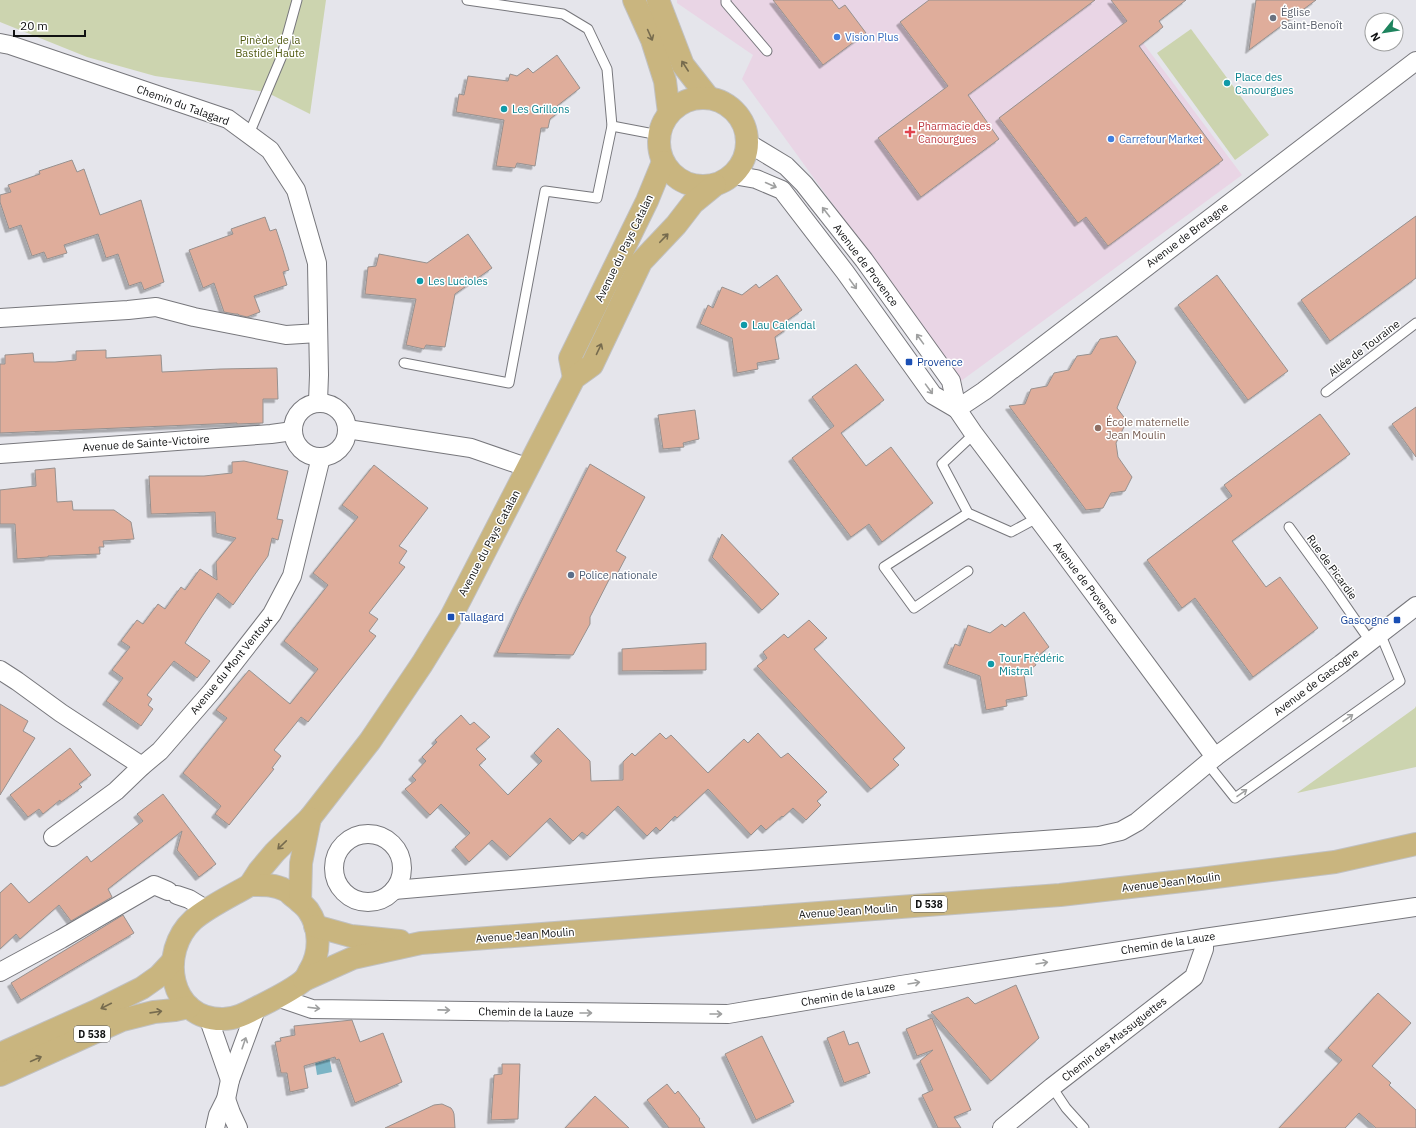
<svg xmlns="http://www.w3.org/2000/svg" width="1416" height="1128" font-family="'IBM Plex Sans',sans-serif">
	<defs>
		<filter id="shadow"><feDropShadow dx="-3.5" dy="3.5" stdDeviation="0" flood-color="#0004"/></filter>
	</defs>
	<rect width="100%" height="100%" fill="#e5e5eb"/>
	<path fill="#e9d5e5" d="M677,0H1111L1242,175L961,381L742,79L753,55L677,3Z"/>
	<g fill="#ccd4af">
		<path d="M0,0H326L310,114L266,92L155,76L87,57L0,22Z"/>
		<path d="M1191,29L1269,135L1235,160L1157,53Z"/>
		<path d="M1416,706V767L1297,793L1415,708Z"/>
	</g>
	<path fill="#7bb4c5" d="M326,1040L332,1072L317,1075L312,1043Z"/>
	<g fill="#dfad9b" stroke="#97918f" filter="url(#shadow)">
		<path d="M773,0H832L839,9L845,5L866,33L823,65Z"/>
		<path d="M929,0H1095L968,95L999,139L921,197L878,138L948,86L900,22Z"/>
		<path d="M1111,0H1186L1159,21L1163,27L1139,46L1223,160L1108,246L1086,217L1078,223L999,118L1127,21Z"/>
		<path d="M1256,0H1316L1249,50Z"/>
		<path d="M557,55L580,88L557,106L560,111L550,119L548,128H541L535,166L517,163L515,168L496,166L504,120L456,112L459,94L464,95L468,76L508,81L510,74L517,76L528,68L533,73Z"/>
		<path d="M72,160L77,172L84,169L100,215L141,200L164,282L144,290L141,282L129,286L118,254L106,258L98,234L64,245L67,253L47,259L44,252L32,256L21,225L9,229L0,202V195L11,192L8,185L40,174L39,171Z"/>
		<path d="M1416,216V278L1330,341L1301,300Z"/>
		<path d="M265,217L270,231L276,229L283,250L289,270L283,272L287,285L254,296L260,312L247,317L239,315L238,314H235L224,312L214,283L203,288L189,250L233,234L231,229Z"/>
		<path d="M468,234L492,268L455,294L445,347L426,345L424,349L406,345L416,299L365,294L368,267L376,266L379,254L427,263Z"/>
		<path d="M777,275L802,310L785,322L788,328L775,337L779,359L757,363L758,369L737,373L732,338L700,324L708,305L713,308L722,287L742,295L756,284L759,288Z"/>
		<path d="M1217,275L1288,371L1248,400L1178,305Z"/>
		<path d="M1117,336L1136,362L1117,408L1127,421L1116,443L1118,457L1132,477L1125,491L1111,493L1103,508L1086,510L1009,406L1025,404L1031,389L1047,386L1054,373L1069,370L1077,356L1091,354L1100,339Z"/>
		<path d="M106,350V358L161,355L162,372L220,369L277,368L278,399H263V423L237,424V423L0,433V364H5V355L33,353L34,362H55L76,360V351Z"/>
		<path d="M856,364L884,400L841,433L866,466L891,447L933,503L882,542L869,524L851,537L792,458L834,426L812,397Z"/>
		<path d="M1416,407V457L1392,424Z"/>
		<path d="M695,410L699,439L683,443L684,447L663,449L658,415Z"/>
		<path d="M1320,414L1350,454L1232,541L1266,587L1280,577L1318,628L1253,677L1195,598L1182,608L1147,560L1232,496L1224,485Z"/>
		<path d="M244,461L288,471L277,519L283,520L278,540L272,538L268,556L233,605L218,593L201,618L185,643L210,661L197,678L174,661L147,695L152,699L148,705L153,709L141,726L106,701L123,678L112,670L130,647L121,641L137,620L143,624L158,604L165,609L181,587L185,590L200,569L217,580L216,562L236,538L216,533L215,512L151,514L149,476H204L232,473V462Z"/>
		<path d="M590,464L645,497L616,551L626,557L616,576L612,574L590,617V624L573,655L497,653L520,604Z"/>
		<path d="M374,465L428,508L399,546L407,551L399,563L405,567L369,613L378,619L369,631L376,636L308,722L301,717L288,733L274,750L281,756L272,768L274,769L229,825L215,814L221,806L183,773L227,718L216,710L249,670L290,704L318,669L284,641L328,585L313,573L358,517L342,505Z"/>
		<path d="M55,468L57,502L72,501L73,510H114L131,522L134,539L103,541L104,547H99L100,554L48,556V557L17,559L15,524H0V490L36,486L35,470Z"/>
		<path d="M722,534L779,594L762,610L712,557Z"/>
		<path d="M1024,612L1049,647L1033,660L1036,665L1024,674L1027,696L1006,700L1007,706L986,710L980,676L947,664L955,644L960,646L968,625L990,633L1002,624L1005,627Z"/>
		<path d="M809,620L827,638L814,649L905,748L893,759L899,765L871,789L757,666L767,658L763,652L784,634L788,638Z"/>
		<path d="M706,643V670L622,671V649Z"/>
		<path d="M0,704L28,721L23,731L35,738L0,795Z"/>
		<path d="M461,715L470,725L474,722L490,737L476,749L486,759L479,765L508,795L542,761L534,753L558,728L590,761L591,781L623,780V762L632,753L635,756L660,733L666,739L671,735L708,773L744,739L748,743L758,733L781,758L788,753L827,792L817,801L821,805L806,820L793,808L783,817L782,816L766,830L761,825L751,835L708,789L677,818L675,816L660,831L656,827L647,836L618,806L587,836L582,832L573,841L550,818L510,857L492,840L469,862L455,847L470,833L441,804L430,815L405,789L416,780L412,776L426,761L422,757L437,742L435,740Z"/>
		<path d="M70,748L91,775L79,784L82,787L61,802L60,800L43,814L39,809L28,817L10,795Z"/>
		<path d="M163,794L216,864L199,877L177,850L182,831L108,889L112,897L71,921L59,905L20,939L16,934L0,949V893L11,883L29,903L87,856L91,862L143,821L137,814Z"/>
		<path d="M123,915L134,933L21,1000L11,983Z"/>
		<path d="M1016,985L1039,1038L991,1081L931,1012L968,997L975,1004Z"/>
		<path d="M1378,993L1411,1023L1372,1066L1391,1083L1389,1085L1416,1110V1128H1376L1359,1113L1345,1128H1279L1342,1060L1328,1048Z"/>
		<path d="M932,1018L971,1110L954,1117L961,1128H938L922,1095L933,1090L920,1061L933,1050L917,1056L906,1029Z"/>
		<path d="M352,1020L360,1042L383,1033L402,1082L355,1103L339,1059L336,1060L335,1057L304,1066L308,1088L290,1092L287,1073H281L275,1042L281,1041L280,1038L295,1035L294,1026Z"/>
		<path d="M844,1031L849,1045L858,1042L870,1073L844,1083L827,1038Z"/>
		<path d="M762,1036L794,1102L756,1120L725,1054Z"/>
		<path d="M502,1064H520L518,1119L491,1120L494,1075L502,1074Z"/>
		<path d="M667,1084L675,1094L678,1091L700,1119L699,1120L705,1128H669L647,1100Z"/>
		<path d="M595,1096L611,1111L629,1128H565Z"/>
		<path d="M442,1104L451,1108L453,1111L454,1114L455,1128H385L434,1105Z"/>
	</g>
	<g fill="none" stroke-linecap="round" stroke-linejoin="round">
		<defs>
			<g id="lane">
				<path d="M726,0V3L767,51"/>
				<path d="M612,126L659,135"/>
				<path d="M249,134L281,58L297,0"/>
				<path d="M404,363L509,383L545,191L597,198L612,126L607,69L588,29L563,14L467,0"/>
				<path d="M1326,392L1416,323"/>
				<path d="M974,434L942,464L968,513L1011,532L1037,518"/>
				<path d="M1289,527L1329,582L1370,641"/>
				<path d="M968,571L914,608L884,567L968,513"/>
				<path d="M1207,763L1235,798L1400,681L1380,633"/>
				<path d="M1052,1087L1066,1108L1084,1128"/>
			</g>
			<g id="street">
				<path d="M0,43L10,45L228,119L270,150L296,190L317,263L319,375L318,402"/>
				<path d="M748,143L786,166L804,184L864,260L951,381L957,409L974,434L1060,548L1215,757"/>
				<path d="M733,175L756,179L782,190L845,272L933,395L957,409"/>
				<path d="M0,318L128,310L156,307L194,317L286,335L318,333"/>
				<circle cx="320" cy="430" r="27"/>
				<path d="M957,409L984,391L1416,61"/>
				<path d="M347,429L471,448L529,468"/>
				<path d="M0,454L271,434L293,431"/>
				<path d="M0,670L17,681L61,713L142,766L160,751L212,691L272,614L292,576L321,457"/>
				<circle cx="368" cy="868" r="34"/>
				<path d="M53,837L116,791L142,766"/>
				<path d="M394,890L650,868L1099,836L1121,831L1137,822L1215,757L1341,664L1416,606"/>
				<path d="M177,895L189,899L207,910"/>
				<path d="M0,972L61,939L154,885L168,891"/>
				<path d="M277,997L312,1009L728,1014L901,985L1204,938L1416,907"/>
				<path d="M208,1017L230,1080"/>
				<path d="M226,1099L231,1113L238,1128"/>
				<path d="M215,1128L218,1115L226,1099L230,1080L257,1007"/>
				<path d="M1002,1128L1052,1087L1194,977L1204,949V938"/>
			</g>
			<g id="primary">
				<path d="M634,0L652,40L665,81L669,113"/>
				<path d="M658,0L683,65L708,97"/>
				<circle cx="703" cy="142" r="44"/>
				<path d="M574,378L570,358L647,201L663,162"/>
				<path d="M250,885L259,871L275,852L310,818L370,741L422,664L451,617L574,378L592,365L641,262L676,225L693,203L715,185"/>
				<path d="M250,885C262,885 274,884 285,890C288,891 291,895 294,897C299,901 304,905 308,910C320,927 321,952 310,970C308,973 307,977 304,980C295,988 274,999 262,1005C250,1011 237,1019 223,1019C169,1020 158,952 193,920C206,908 233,895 250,885Z"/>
				<path d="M300,902L301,863L310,818"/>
				<path d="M315,926L351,936L400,941"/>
				<path d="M304,980L353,958L421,943L1060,895L1200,879L1335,862L1416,844"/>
				<path d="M0,1054L96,1011L142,988L159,976L173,961"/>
				<path d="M0,1075L122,1020L154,1012L175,1010L189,1007"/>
			</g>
		</defs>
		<use href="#lane" stroke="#77777c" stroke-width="11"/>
		<use href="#street" stroke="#77777c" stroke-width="20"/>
		<use href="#primary" stroke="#c1c1c1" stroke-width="24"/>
		<use href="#lane" stroke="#fff" stroke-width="9"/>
		<use href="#street" stroke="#fff" stroke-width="18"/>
		<use href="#primary" stroke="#c9b57f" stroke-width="22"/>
	</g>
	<defs><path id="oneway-shaft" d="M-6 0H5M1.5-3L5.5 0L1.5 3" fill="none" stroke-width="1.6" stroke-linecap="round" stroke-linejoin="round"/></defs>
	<g stroke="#766b4e">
		<use href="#oneway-shaft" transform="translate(650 35) rotate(66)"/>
		<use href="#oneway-shaft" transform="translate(685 66) rotate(-123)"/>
		<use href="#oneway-shaft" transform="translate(664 238) rotate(-46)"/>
		<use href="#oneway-shaft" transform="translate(599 349) rotate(-65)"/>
		<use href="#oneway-shaft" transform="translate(282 845) rotate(136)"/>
		<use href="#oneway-shaft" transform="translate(106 1006) rotate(153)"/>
		<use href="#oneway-shaft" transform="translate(156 1012) rotate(-8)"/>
		<use href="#oneway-shaft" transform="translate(36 1059) rotate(-24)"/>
	</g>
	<g stroke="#9fa0a0">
		<use href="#oneway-shaft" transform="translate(771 185) rotate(24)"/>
		<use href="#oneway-shaft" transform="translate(826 212) rotate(-128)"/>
		<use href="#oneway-shaft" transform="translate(853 284) rotate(54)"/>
		<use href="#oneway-shaft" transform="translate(920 339) rotate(-126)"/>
		<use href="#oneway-shaft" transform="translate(929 389) rotate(54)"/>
		<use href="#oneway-shaft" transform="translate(1348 718) rotate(-35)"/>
		<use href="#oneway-shaft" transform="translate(1242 793) rotate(-35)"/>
		<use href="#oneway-shaft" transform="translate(1042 963) rotate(-9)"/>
		<use href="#oneway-shaft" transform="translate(914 983) rotate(-9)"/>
		<use href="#oneway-shaft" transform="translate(314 1008) rotate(7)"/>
		<use href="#oneway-shaft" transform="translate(444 1010) rotate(1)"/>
		<use href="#oneway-shaft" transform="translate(586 1013)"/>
		<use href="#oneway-shaft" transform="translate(716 1014)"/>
		<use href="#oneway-shaft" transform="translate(244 1043) rotate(-71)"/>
	</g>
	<circle fill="#6b7280" stroke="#fff" stroke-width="1.5" cx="1273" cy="18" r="4"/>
	<g fill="#3f7fe0" stroke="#fff" stroke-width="1.5">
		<circle cx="837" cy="37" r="4"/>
		<circle cx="1111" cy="139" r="4"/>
	</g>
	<g fill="#0f9aa8" stroke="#fff" stroke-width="1.5">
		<circle cx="1227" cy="83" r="4"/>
		<circle cx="504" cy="109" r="4"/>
		<circle cx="420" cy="281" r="4"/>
		<circle cx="744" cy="325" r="4"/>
		<circle cx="991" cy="664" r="4"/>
	</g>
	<path fill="#e0444e" stroke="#fff" stroke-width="1.5" d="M908 126h4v4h4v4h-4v4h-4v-4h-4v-4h4z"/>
	<g fill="#1a4fb4" stroke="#fff" stroke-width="1.5">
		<rect x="905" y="358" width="8" height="8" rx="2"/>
		<rect x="447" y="613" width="8" height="8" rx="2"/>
		<rect x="1393" y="616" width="8" height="8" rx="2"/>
	</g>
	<circle fill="#8d6e63" stroke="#fff" stroke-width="1.5" cx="1098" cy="428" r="4"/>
	<circle fill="#5c6f8a" stroke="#fff" stroke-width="1.5" cx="571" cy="575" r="4"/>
	<g text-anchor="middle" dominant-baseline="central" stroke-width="3" stroke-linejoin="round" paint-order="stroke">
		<g fill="#fff" stroke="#585859" stroke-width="1">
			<rect x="911" y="896" width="36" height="16" rx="3"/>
			<rect x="74" y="1026" width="36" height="16" rx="3"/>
		</g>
		<g font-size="10" font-weight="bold" fill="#101112">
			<text x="929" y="904">D 538</text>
			<text x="92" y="1034">D 538</text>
		</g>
		<g font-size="11" fill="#5b616d" stroke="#fff" text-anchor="start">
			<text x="1281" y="12">Église<tspan x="1281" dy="13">Saint-Benoît</tspan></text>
		</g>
		<g font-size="11" fill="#366cbe" stroke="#fff" text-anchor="start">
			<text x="845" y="37">Vision Plus</text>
			<text x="1119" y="139">Carrefour Market</text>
		</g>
		<g font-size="11" fill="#515a11" stroke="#fff">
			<text x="270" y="40">Pinède de la<tspan x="270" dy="13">Bastide Haute</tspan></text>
		</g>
		<g font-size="11" fill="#0d838f" stroke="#fff" text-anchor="start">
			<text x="1235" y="77">Place des<tspan x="1235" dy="13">Canourgues</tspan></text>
			<text x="512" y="109">Les Grillons</text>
			<text x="428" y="281">Les Lucioles</text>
			<text x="752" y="325">Lau Calendal</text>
			<text x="999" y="658">Tour Frédéric<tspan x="999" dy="13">Mistral</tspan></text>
		</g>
		<g font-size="11" fill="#101112" stroke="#fff">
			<text transform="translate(183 105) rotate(20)">Chemin du Talagard</text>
			<text transform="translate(1187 235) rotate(-37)">Avenue de Bretagne</text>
			<text transform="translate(624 248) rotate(-64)">Avenue du Pays Catalan</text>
			<text transform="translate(866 265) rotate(53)">Avenue de Provence</text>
			<text transform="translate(1364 348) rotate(-37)">Allée de Touraine</text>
			<text transform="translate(146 443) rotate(-4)">Avenue de Sainte-Victoire</text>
			<text transform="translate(489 543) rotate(-62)">Avenue du Pays Catalan</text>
			<text transform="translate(1332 567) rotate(54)">Rue de Picardie</text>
			<text transform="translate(1086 583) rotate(53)">Avenue de Provence</text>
			<text transform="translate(231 665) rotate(-51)">Avenue du Mont Ventoux</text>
			<text transform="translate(1316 682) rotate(-37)">Avenue de Gascogne</text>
			<text transform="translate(1171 882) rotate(-7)">Avenue Jean Moulin</text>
			<text transform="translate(848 911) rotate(-4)">Avenue Jean Moulin</text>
			<text transform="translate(525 935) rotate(-4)">Avenue Jean Moulin</text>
			<text transform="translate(1168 943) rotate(-9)">Chemin de la Lauze</text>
			<text transform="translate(848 994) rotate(-10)">Chemin de la Lauze</text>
			<text transform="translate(526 1012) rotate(1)">Chemin de la Lauze</text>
			<text transform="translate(1114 1039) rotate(-38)">Chemin des Massuguettes</text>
		</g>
		<g font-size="11" fill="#be3a42" stroke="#fff" text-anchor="start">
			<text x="918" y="126">Pharmacie des<tspan x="918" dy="13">Canourgues</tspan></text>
		</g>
		<g font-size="11" fill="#164399" stroke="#fff" text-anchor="start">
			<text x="917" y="362">Provence</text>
			<text x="459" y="617">Tallagard</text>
			<text x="1389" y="620" text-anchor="end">Gascogne</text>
		</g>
		<g font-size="11" fill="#785e54" stroke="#fff" text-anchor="start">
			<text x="1106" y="422">École maternelle<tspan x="1106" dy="13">Jean Moulin</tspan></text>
		</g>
		<g font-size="11" fill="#4e5e75" stroke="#fff" text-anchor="start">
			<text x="579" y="575">Police nationale</text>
		</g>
	</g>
	<g transform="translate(1384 32) rotate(240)"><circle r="19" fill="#ffffff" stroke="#9fa0a0"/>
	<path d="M0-3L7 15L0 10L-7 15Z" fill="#1e845e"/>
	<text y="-6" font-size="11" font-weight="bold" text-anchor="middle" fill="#101112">N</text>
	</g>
	<path d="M14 30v6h71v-6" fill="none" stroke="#101112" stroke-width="2"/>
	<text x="20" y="30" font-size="12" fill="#101112" stroke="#ffffff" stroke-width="3" paint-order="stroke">20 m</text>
</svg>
